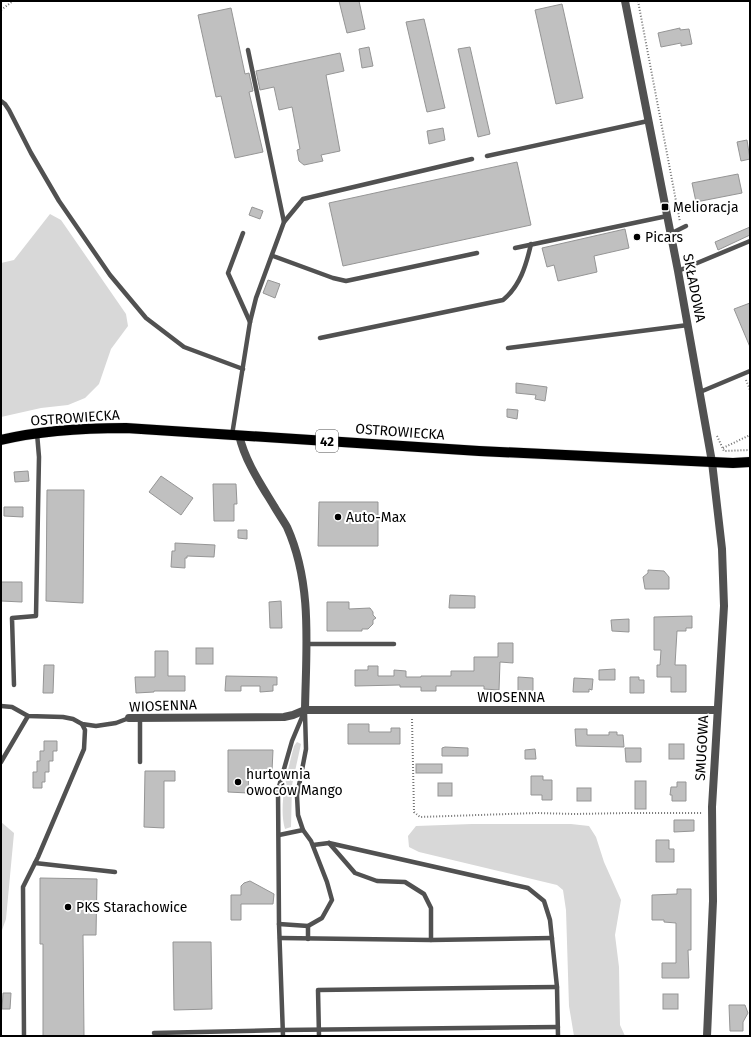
<svg xmlns="http://www.w3.org/2000/svg" width="751" height="1037" font-family="'Fira Sans',sans-serif">
	<rect width="100%" height="100%" fill="#fff"/>
	<g fill="#d8d8d8">
		<path d="M50,214L61,220L126,314L128,326L111,349L99,384L85,398L68,405L41,408L1,417V263L14,260Z"/>
		<path d="M297,742L301,744L292,785L291,827L285,829C278,806 288,769 294,746Z"/>
		<path d="M1,822L14,833L6,919L1,933Z"/>
		<path d="M472,824H571L589,826L596,837L604,862L621,900L615,935L619,967L620,1025L625,1036H574L569,1006L566,910L563,890L557,885L419,852L409,847L408,836L416,826Z"/>
	</g>
	<g fill="#c0c0c0" stroke="#959595">
		<path d="M339,1H359L365,29L347,33Z"/>
		<path d="M562,4L583,98L556,104L535,10Z"/>
		<path d="M231,8L245,74L249,73L253,91L249,92L263,152L235,158L221,96L216,97L198,15Z"/>
		<path d="M424,19L445,108L427,112L406,22Z"/>
		<path d="M680,28V30L689,29L692,44L681,46V43L661,47L658,33Z"/>
		<path d="M369,47L373,66L362,68L359,49Z"/>
		<path d="M470,47L490,134L478,137L458,49Z"/>
		<path d="M340,53L344,71L326,75L340,151L321,155L323,161L304,165L299,161L297,150L300,149L292,107L279,110L274,87L260,90L256,71Z"/>
		<path d="M443,128L445,140L429,144L427,131Z"/>
		<path d="M747,140L750,159L741,161L737,142Z"/>
		<path d="M517,162L531,225L343,266L329,203Z"/>
		<path d="M738,174L742,193L696,202L692,183Z"/>
		<path d="M252,207L263,211L260,219L249,215Z"/>
		<path d="M750,227V235L718,250L715,242Z"/>
		<path d="M625,229L629,248L594,256L597,272L558,281L554,265L547,267L542,248Z"/>
		<path d="M268,280L280,284L275,298L263,293Z"/>
		<path d="M750,303V347L734,309Z"/>
		<path d="M516,383L547,387L545,401L535,399L536,395L516,393Z"/>
		<path d="M507,409L518,410L517,419L507,417Z"/>
		<path d="M28,471L29,481L15,482L14,472Z"/>
		<path d="M161,476L193,498L181,515L149,492Z"/>
		<path d="M213,484H236L237,504H234V521H214Z"/>
		<path d="M47,490H84L83,603L46,601Z"/>
		<path d="M319,502H378V546H318Z"/>
		<path d="M4,507H23V517L4,516Z"/>
		<path d="M238,530H247V539L238,538Z"/>
		<path d="M175,543L215,545L214,557L187,556V558H185V568L171,567L172,551H175Z"/>
		<path d="M648,570L664,571L669,577V589H645L643,577L648,573Z"/>
		<path d="M1,582H22V602L1,601Z"/>
		<path d="M450,595L475,596V608H449Z"/>
		<path d="M281,601L282,628H270L269,602Z"/>
		<path d="M327,602H349V609L370,608L373,612V615L376,618L373,620V624L368,629H362V631H327Z"/>
		<path d="M692,616V628H686V631H677L675,665H686V692H671V677H657V665H660L661,650H654V617Z"/>
		<path d="M629,619V632L612,631L611,620Z"/>
		<path d="M498,643H513V663L500,662L499,690L484,689V686H436V691H421V687H400V685L355,686V670H368V666H378V676H394V670L406,671V677H421V676H451V671H474V657H498Z"/>
		<rect x="196" y="648" width="17" height="16"/>
		<path d="M155,651H168V676H185V691H154V692L136,693L135,677H155Z"/>
		<path d="M44,665H54L53,693H43Z"/>
		<path d="M615,669V680H599V670Z"/>
		<path d="M226,676L277,677V685H273V691L260,692V686H241V691H225Z"/>
		<path d="M518,677L533,678V691H518Z"/>
		<path d="M630,677H639V680H644V693H630Z"/>
		<path d="M574,678L593,679L592,690L589,689V692H573Z"/>
		<path d="M348,724H369V732H391V728H400V744H348Z"/>
		<path d="M575,729H587V735H609V732H617V735H623L624,747L576,746Z"/>
		<path d="M44,741H57V751H53V761H49V772H45V782H42V788H33V772H37V761H40V751H44Z"/>
		<rect x="669" y="744" width="15" height="15"/>
		<path d="M445,747L468,748V756H442V748Z"/>
		<path d="M625,748H641V762H626Z"/>
		<path d="M535,749L536,759H525V750Z"/>
		<path d="M228,750H273L272,771L249,770L248,793L228,792Z"/>
		<rect x="416" y="764" width="26" height="9"/>
		<path d="M145,771H175V781H164V828L144,827Z"/>
		<path d="M531,776H543V780H552V800H542V795H531Z"/>
		<rect x="635" y="781" width="11" height="28"/>
		<path d="M677,782H686V801H672V795H670L671,787H677Z"/>
		<rect x="438" y="783" width="14" height="13"/>
		<rect x="577" y="788" width="14" height="13"/>
		<path d="M674,820H694V831L674,832Z"/>
		<path d="M656,840H669V849H674V862H656Z"/>
		<path d="M40,878L97,879L96,935H83L84,1036H43V944H40Z"/>
		<path d="M250,881L274,894L273,904H241V920H231V895H241V886L244,883Z"/>
		<path d="M677,889H691V950H688L689,978H662V963H676V923L664,922V920H652V895L677,894Z"/>
		<path d="M173,942H211L212,1009L174,1010Z"/>
		<path d="M3,993H11L10,1009H2Z"/>
		<rect x="663" y="994" width="15" height="15"/>
		<path d="M729,1005H745L748,1013L743,1022V1031H730Z"/>
	</g>
	<g fill="none" stroke-linecap="round" stroke-linejoin="round">
		<defs>
			<path id="primary" d="M1,440C42,430 84,428 126,428L479,451L733,463L750,462"/>
		</defs>
		<use href="#primary" stroke="#dbdbdb" stroke-width="11"/>
		<g stroke="#737373" stroke-width="2" stroke-dasharray="1 2" stroke-linecap="butt">
			<path d="M638,1L680,222"/>
			<path d="M1,10L13,1"/>
			<path d="M746,380L750,390"/>
			<path d="M717,436L724,451L750,450"/>
			<path d="M723,448L750,435"/>
			<path d="M412,719L414,812L420,817L537,813L574,814L628,813H703"/>
		</g>
		<g stroke="#515151" stroke-width="4.5">
			<path d="M248,50L284,222"/>
			<path d="M1,101L5,104L9,110L31,153L59,201L110,275L146,318L184,347L243,369"/>
			<path d="M487,156L648,121"/>
			<path d="M243,233L228,273L250,322"/>
			<path d="M670,234L686,226"/>
			<path d="M515,248L667,216"/>
			<path d="M273,256L333,278L346,281L477,253"/>
			<path d="M678,271L750,241"/>
			<path d="M320,338L503,300C520,286 526,266 531,244"/>
			<path d="M508,348L688,325"/>
			<path d="M700,392L750,371"/>
			<path d="M232,435L250,322L256,298L284,222L303,199L472,159"/>
			<path d="M306,644H394"/>
			<path d="M14,685L12,618L36,616L39,457L37,433"/>
			<path d="M1,706L12,707L28,716L63,717L73,719L82,724L96,726L116,723L129,718"/>
			<path d="M1,762L28,716"/>
			<path d="M140,762V718"/>
			<path d="M279,835L303,830"/>
			<path d="M329,843L355,873L377,881L405,882L424,894L431,908V940"/>
			<path d="M313,845L329,843L528,888L544,901L550,920L557,987L558,1036"/>
			<path d="M35,863L115,872"/>
			<path d="M279,924L308,926L322,918L332,900L327,882L311,841L303,830L298,815L297,796L306,749L305,713"/>
			<path d="M308,926V939"/>
			<path d="M280,938L431,940L552,938"/>
			<path d="M154,1033L283,1030L558,1027"/>
			<path d="M24,1036L23,887L38,857L84,749L85,730L82,724"/>
			<path d="M283,1036L279,924L278,790L292,741L305,710"/>
			<path d="M319,1036L318,990L557,987"/>
		</g>
		<g stroke="#515151" stroke-width="8">
			<path d="M625,1L678,271L712,462"/>
			<path d="M239,435C245,461 260,483 274,506C278,513 283,520 287,527C313,585 306,648 305,710"/>
			<path d="M129,718L284,717L293,715L305,710H717"/>
		</g>
		<path stroke="#515151" stroke-width="8" d="M707,1036L713,901L712,807L724,606L722,549L712,462"/>
		<use href="#primary" stroke="#000" stroke-width="10"/>
	</g>
	<g fill="#000" stroke="#fff" stroke-width="1.5">
		<rect x="661" y="203" width="8" height="8" rx="2"/>
		<circle cx="637" cy="237" r="4"/>
		<circle cx="338" cy="517" r="4"/>
		<circle cx="238" cy="782" r="4"/>
		<circle cx="68" cy="907" r="4"/>
	</g>
	<g text-anchor="middle" dominant-baseline="central" stroke-width="4" stroke-linejoin="round" paint-order="stroke">
		<rect fill="#fff" stroke="#4c4c4c" stroke-width="1" x="316" y="430" width="22" height="22" rx="3"/>
		<g font-size="13" font-weight="bold" fill="#000">
			<text x="327" y="441">42</text>
		</g>
		<g font-size="14" fill="#000" stroke="#fff" text-anchor="start">
			<text x="673" y="207">Melioracja</text>
			<text x="645" y="237">Picars</text>
			<text x="346" y="517">Auto-Max</text>
			<text x="246" y="774">hurtownia<tspan x="246" dy="16">owoców Mango</tspan></text>
			<text x="76" y="907">PKS Starachowice</text>
		</g>
		<g font-size="14" fill="#000" stroke="#fff">
			<text transform="translate(694 288) rotate(79)">SKŁADOWA</text>
			<text transform="translate(75 418) rotate(-4)">OSTROWIECKA</text>
			<text transform="translate(400 432) rotate(4)">OSTROWIECKA</text>
			<text x="511" y="697">WIOSENNA</text>
			<text transform="translate(163 706) rotate(-2)">WIOSENNA</text>
			<text transform="translate(702 748) rotate(-87)">SMUGOWA</text>
		</g>
	</g>
	<rect width="751" height="1037" fill="none" stroke="#000000" stroke-width="4"/>
</svg>
